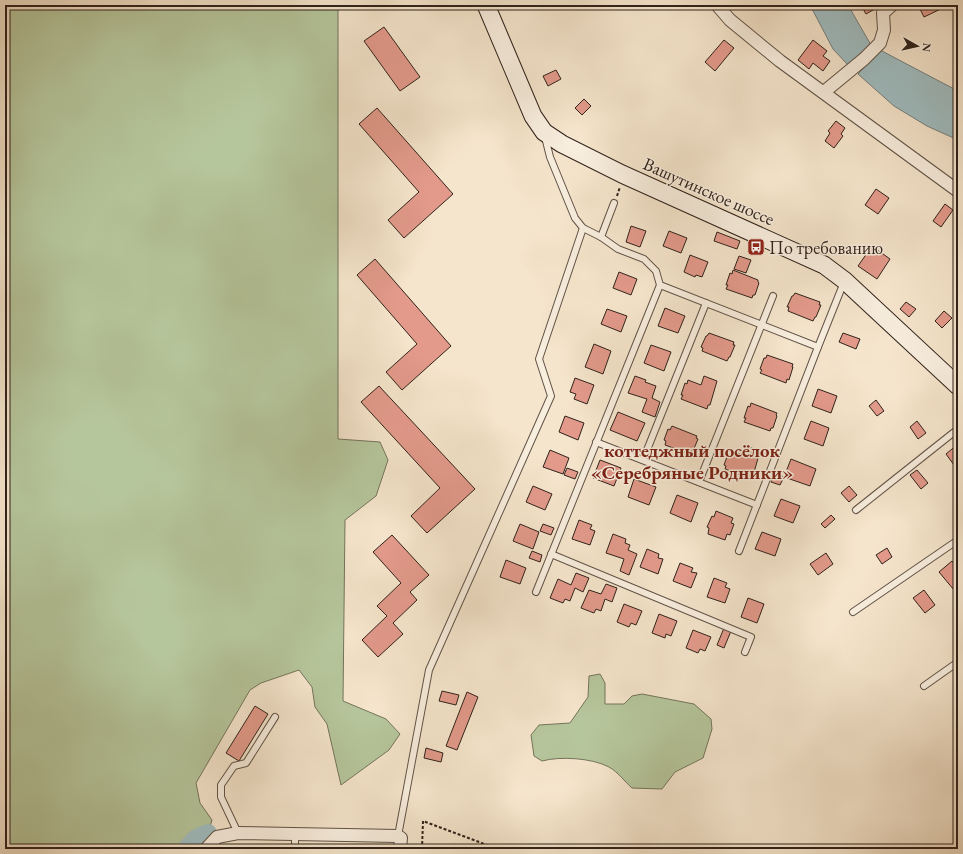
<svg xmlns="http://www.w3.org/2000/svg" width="963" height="854" font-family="'EB Garamond',serif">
	<rect width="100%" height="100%" fill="#f5e5cc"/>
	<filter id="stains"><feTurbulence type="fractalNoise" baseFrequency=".005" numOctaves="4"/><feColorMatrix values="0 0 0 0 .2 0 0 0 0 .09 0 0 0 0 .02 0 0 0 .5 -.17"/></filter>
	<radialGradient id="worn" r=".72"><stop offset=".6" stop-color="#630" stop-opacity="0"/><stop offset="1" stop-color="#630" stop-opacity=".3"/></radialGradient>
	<g fill="#b6c69c" stroke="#73745c">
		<path d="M5,5H338V439L380,442L388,460L376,496L345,520L343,701L386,719L400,734L389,750L341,785L327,724L315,707L312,687L299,670L261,683L250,690L196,783L200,803L212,820L208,833L195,839L190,849H5Z"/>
		<path d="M600,674L605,683V704H624L632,696L642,694L694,704L711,719L712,729L703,758L675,772L662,789L632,788C625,782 618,772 609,767C592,758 560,756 542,761L534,756L531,735L539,725L570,723L588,697L589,676Z"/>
	</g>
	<g fill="#a0bdc1" stroke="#737f7f">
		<path d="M810,5H848L871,45L848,65L833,49Z"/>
		<path d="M880,50L958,91V140L927,126L894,106L858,74Z"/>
	</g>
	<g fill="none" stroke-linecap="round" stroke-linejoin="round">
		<path stroke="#a0bdc1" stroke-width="18" d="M186,849L195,839L208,833"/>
	</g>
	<g fill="#e39a8b" stroke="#30221b">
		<path d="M861,5H879L880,6L866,14Z"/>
		<path d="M918,5H949L924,17Z"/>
		<path d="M384,27L420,77L400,91L364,41Z"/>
		<path d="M724,40L734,48L715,71L705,62Z"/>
		<path d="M813,40L827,51L823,56L830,61L823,71L813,63L809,69L798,60Z"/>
		<path d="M556,70L561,79L548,86L543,76Z"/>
		<path d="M584,99L591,106L582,115L575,108Z"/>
		<path d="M377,108L453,194L404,238L388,220L419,192L359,124Z"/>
		<path d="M836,121L845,128L841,134L843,136L834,148L825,141L830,133L828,131Z"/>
		<path d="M876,189L889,198L878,214L865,205Z"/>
		<path d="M945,204L953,210L941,227L933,221Z"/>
		<path d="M631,226L646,231L640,247L626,242Z"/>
		<path d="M669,231L687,238L681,253L663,246Z"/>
		<path d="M717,232L740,241L737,249L714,241Z"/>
		<path d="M872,246L890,259L877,279L858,266Z"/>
		<path d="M690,255L708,262L702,277L696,275L695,277L684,272Z"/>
		<path d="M739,256L751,260L746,273L734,269Z"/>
		<path d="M375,259L451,346L402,390L386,372L417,344L357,275Z"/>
		<path d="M733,270L758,280V282L759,283L755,295H753L752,298L726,289L728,285H726L730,273L732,274Z"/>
		<path d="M619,272L637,279L631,295L613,288Z"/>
		<path d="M795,293L820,302L819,305H821L816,317H815L813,321L788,311L789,307H787L792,296H793Z"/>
		<path d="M906,302L916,309L909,317L900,309Z"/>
		<path d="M665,308L685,316L678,333L658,326Z"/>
		<path d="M607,309L627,316L621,332L601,324Z"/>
		<path d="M944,311L952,318L942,328L935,321Z"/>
		<path d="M709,333L734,342L733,345H735L730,357H729L727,361L702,351L703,348L701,347L706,336H707Z"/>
		<path d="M843,333L860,339L856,349L839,342Z"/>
		<path d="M594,344L611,351L603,374L585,367Z"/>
		<path d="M651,345L671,352L664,371L644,363Z"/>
		<path d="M767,355L793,364L792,367H793L789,380L787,379L786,383L760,373L762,370L760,369L764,358H766Z"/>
		<path d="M635,376L646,380L645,382L656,386L652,398L660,402L655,417L642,412L647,399L628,393Z"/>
		<path d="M704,376L717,381L710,405H708L707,409L681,399L683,395H681L685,383L687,384L688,380L701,385Z"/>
		<path d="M575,378L594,385L587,404L574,399L576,394L570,392Z"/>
		<path d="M379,386L475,489L427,533L411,516L440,488L361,402Z"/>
		<path d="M818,389L837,396L831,413L812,406Z"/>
		<path d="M876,400L884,411L877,416L869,406Z"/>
		<path d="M751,403L777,413L776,415L777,416L773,428H771L770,431L744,422L746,418H744L748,406L750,407Z"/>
		<path d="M618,412L645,423L637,441L610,430Z"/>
		<path d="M565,416L584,423L578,440L559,432Z"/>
		<path d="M811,421L829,428L823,446L804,439Z"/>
		<path d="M917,421L926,433L918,439L910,427Z"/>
		<path d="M672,426L697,436L696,438L698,439L693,451L692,450L690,454L665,445L666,441L664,440L668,429L670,430Z"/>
		<path d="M958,444V461L954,465L946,454Z"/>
		<path d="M746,446L760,451L753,476L752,475L750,479L725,469L726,466L724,465L728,454L730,455L732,451L743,455Z"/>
		<path d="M550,450L569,458L563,474L543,467Z"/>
		<path d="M791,459L816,469L810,486L784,477Z"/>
		<path d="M600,460L621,468L614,486L593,478Z"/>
		<path d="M567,468L578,472L575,479L564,475Z"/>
		<path d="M917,470L928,483L921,489L910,475Z"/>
		<path d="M775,473L784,477L780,485L771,482Z"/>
		<path d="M634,479L656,487L649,505L628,497Z"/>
		<path d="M533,486L552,494L545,510L526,502Z"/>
		<path d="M849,486L857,495L849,502L841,493Z"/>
		<path d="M677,495L698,503L691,522L670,513Z"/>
		<path d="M781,499L800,506L793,523L774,516Z"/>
		<path d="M716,511L733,518L731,523L734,524L730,535L727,534L725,540L708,534L709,528L707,527L712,516L714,517Z"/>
		<path d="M831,515L835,519L825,528L821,524Z"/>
		<path d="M579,520L592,525L590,529L595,531L590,545L572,539Z"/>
		<path d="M520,524L539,532L533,549L513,541Z"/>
		<path d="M543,524L554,528L551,535L540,531Z"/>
		<path d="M762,532L781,539L775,556L755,549Z"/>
		<path d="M613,534L626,539L625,543L630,545L628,550L637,554L629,575L620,571L624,559L606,553Z"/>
		<path d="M392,535L429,575L410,592L417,600L393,623L403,634L378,657L362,640L387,616L377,606L401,583L373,552Z"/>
		<path d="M887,548L892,557L882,564L876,555Z"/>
		<path d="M647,549L659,554L658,558L663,559L658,574L640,567Z"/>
		<path d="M532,551L542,555L540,562L529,558Z"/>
		<path d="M826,553L833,564L818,575L810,564Z"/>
		<path d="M506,560L526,568L520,584L500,577Z"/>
		<path d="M952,561L958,569V587L954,590L939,572Z"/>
		<path d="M680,563L693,568L691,572L697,573L691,588L673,581Z"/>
		<path d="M576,573L589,578L583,592L575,588L570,601L565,599L563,603L550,598L558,579L571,585Z"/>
		<path d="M714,578L727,583L725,587L730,589L725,603L707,597Z"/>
		<path d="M606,584L617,588L612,602L605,599L601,611L596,609L594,613L581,608L589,590L601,594Z"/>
		<path d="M924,590L935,605L925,613L913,598Z"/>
		<path d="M748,598L764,604L757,623L741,617Z"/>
		<path d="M624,604L642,611L636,625L631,623L629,627L617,622Z"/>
		<path d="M659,614L677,621L671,636L666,634L665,638L652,633Z"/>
		<path d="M724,628L731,631L724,648L717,645Z"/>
		<path d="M693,630L711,637L705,651L700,649L698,653L686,648Z"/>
		<path d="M442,691L459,695L456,705L439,701Z"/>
		<path d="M467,692L478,697L457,750L446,746Z"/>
		<path d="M255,706L268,714L239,761L226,753Z"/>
		<path d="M426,748L443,753L441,762L424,758Z"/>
	</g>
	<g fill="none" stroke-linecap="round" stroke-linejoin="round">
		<defs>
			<g id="lane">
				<path d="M545,137L550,157L575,218L583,228L601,237L618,249L644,259L656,271L660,285L818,347L739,551"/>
				<path d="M601,237L614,203"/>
				<path d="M818,347L844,282"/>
				<path d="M596,442L757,505"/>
				<path d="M643,460L706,303"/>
				<path d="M699,482L773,296"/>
				<path d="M856,510L958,429"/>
				<path d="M551,554L751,637L745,652"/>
				<path d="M536,592L660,285"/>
				<path d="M853,612L958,540"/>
				<path d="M924,686L958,662"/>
				<path d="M238,833L221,797V785L234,766L246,763L275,717"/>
				<path d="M398,836L429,670L551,396L539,359L583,228"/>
				<path d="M295,849V834"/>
			</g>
			<g id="street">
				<path d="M717,5L730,20L780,61L958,191"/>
				<path d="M824,92L864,59L880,43L884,30L883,13L892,5"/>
				<path d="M206,849L217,837L238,833L398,836L401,838L400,849"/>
			</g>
			<path id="secondary" d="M486,5L533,116L544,132L562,144L622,174L824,265L844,280L958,386"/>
		</defs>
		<use href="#lane" stroke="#615347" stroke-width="8"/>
		<use href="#street" stroke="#615347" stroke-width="14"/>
		<use href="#secondary" stroke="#30221b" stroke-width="19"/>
		<g stroke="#30221b" stroke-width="2" stroke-dasharray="3 2" stroke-linecap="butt">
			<path d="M617,196L620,187"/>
			<path d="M422,849L423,821L495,848"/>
			<path d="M480,849L490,847"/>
		</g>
		<use href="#lane" stroke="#f8eede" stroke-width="6"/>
		<use href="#street" stroke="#f8eede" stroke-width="12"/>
		<use href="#secondary" stroke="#f8eede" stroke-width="17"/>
	</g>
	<defs>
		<symbol id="bus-square" viewBox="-11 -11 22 22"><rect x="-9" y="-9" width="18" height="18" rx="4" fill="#8f2418" stroke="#f8eede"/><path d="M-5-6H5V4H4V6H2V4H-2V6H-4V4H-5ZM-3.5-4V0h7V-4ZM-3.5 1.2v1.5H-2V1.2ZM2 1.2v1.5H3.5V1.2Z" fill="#fff"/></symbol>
	</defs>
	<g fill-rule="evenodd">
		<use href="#bus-square" x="746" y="237" width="20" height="20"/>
	</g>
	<g text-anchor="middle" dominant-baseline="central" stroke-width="3" stroke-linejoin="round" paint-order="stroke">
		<g font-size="18" fill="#30221b" stroke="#f8eede">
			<text transform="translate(709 191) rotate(24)">Вашутинское шоссе</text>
		</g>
		<g font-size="18" fill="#30221b" stroke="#f8eede" text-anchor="start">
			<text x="769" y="247">По требованию</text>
		</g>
		<g font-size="19" font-weight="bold" fill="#7a1f14" stroke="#f8eede">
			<text x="692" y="450">коттеджный посёлок<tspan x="692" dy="22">«Серебряные Родники»</tspan></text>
		</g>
	</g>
	<rect width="963" height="854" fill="none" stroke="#f5e5cc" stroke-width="20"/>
	<rect x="6" y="6" width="951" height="842" fill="none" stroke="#30221b" stroke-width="2"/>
	<rect x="10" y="10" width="943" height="834" fill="none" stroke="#30221b"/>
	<g transform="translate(917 46) rotate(98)" stroke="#f8eede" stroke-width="3" paint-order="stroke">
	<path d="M0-3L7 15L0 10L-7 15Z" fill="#30221b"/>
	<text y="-6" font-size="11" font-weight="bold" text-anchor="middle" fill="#30221b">N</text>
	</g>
	<rect width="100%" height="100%" filter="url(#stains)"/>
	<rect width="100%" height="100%" fill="url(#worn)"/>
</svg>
